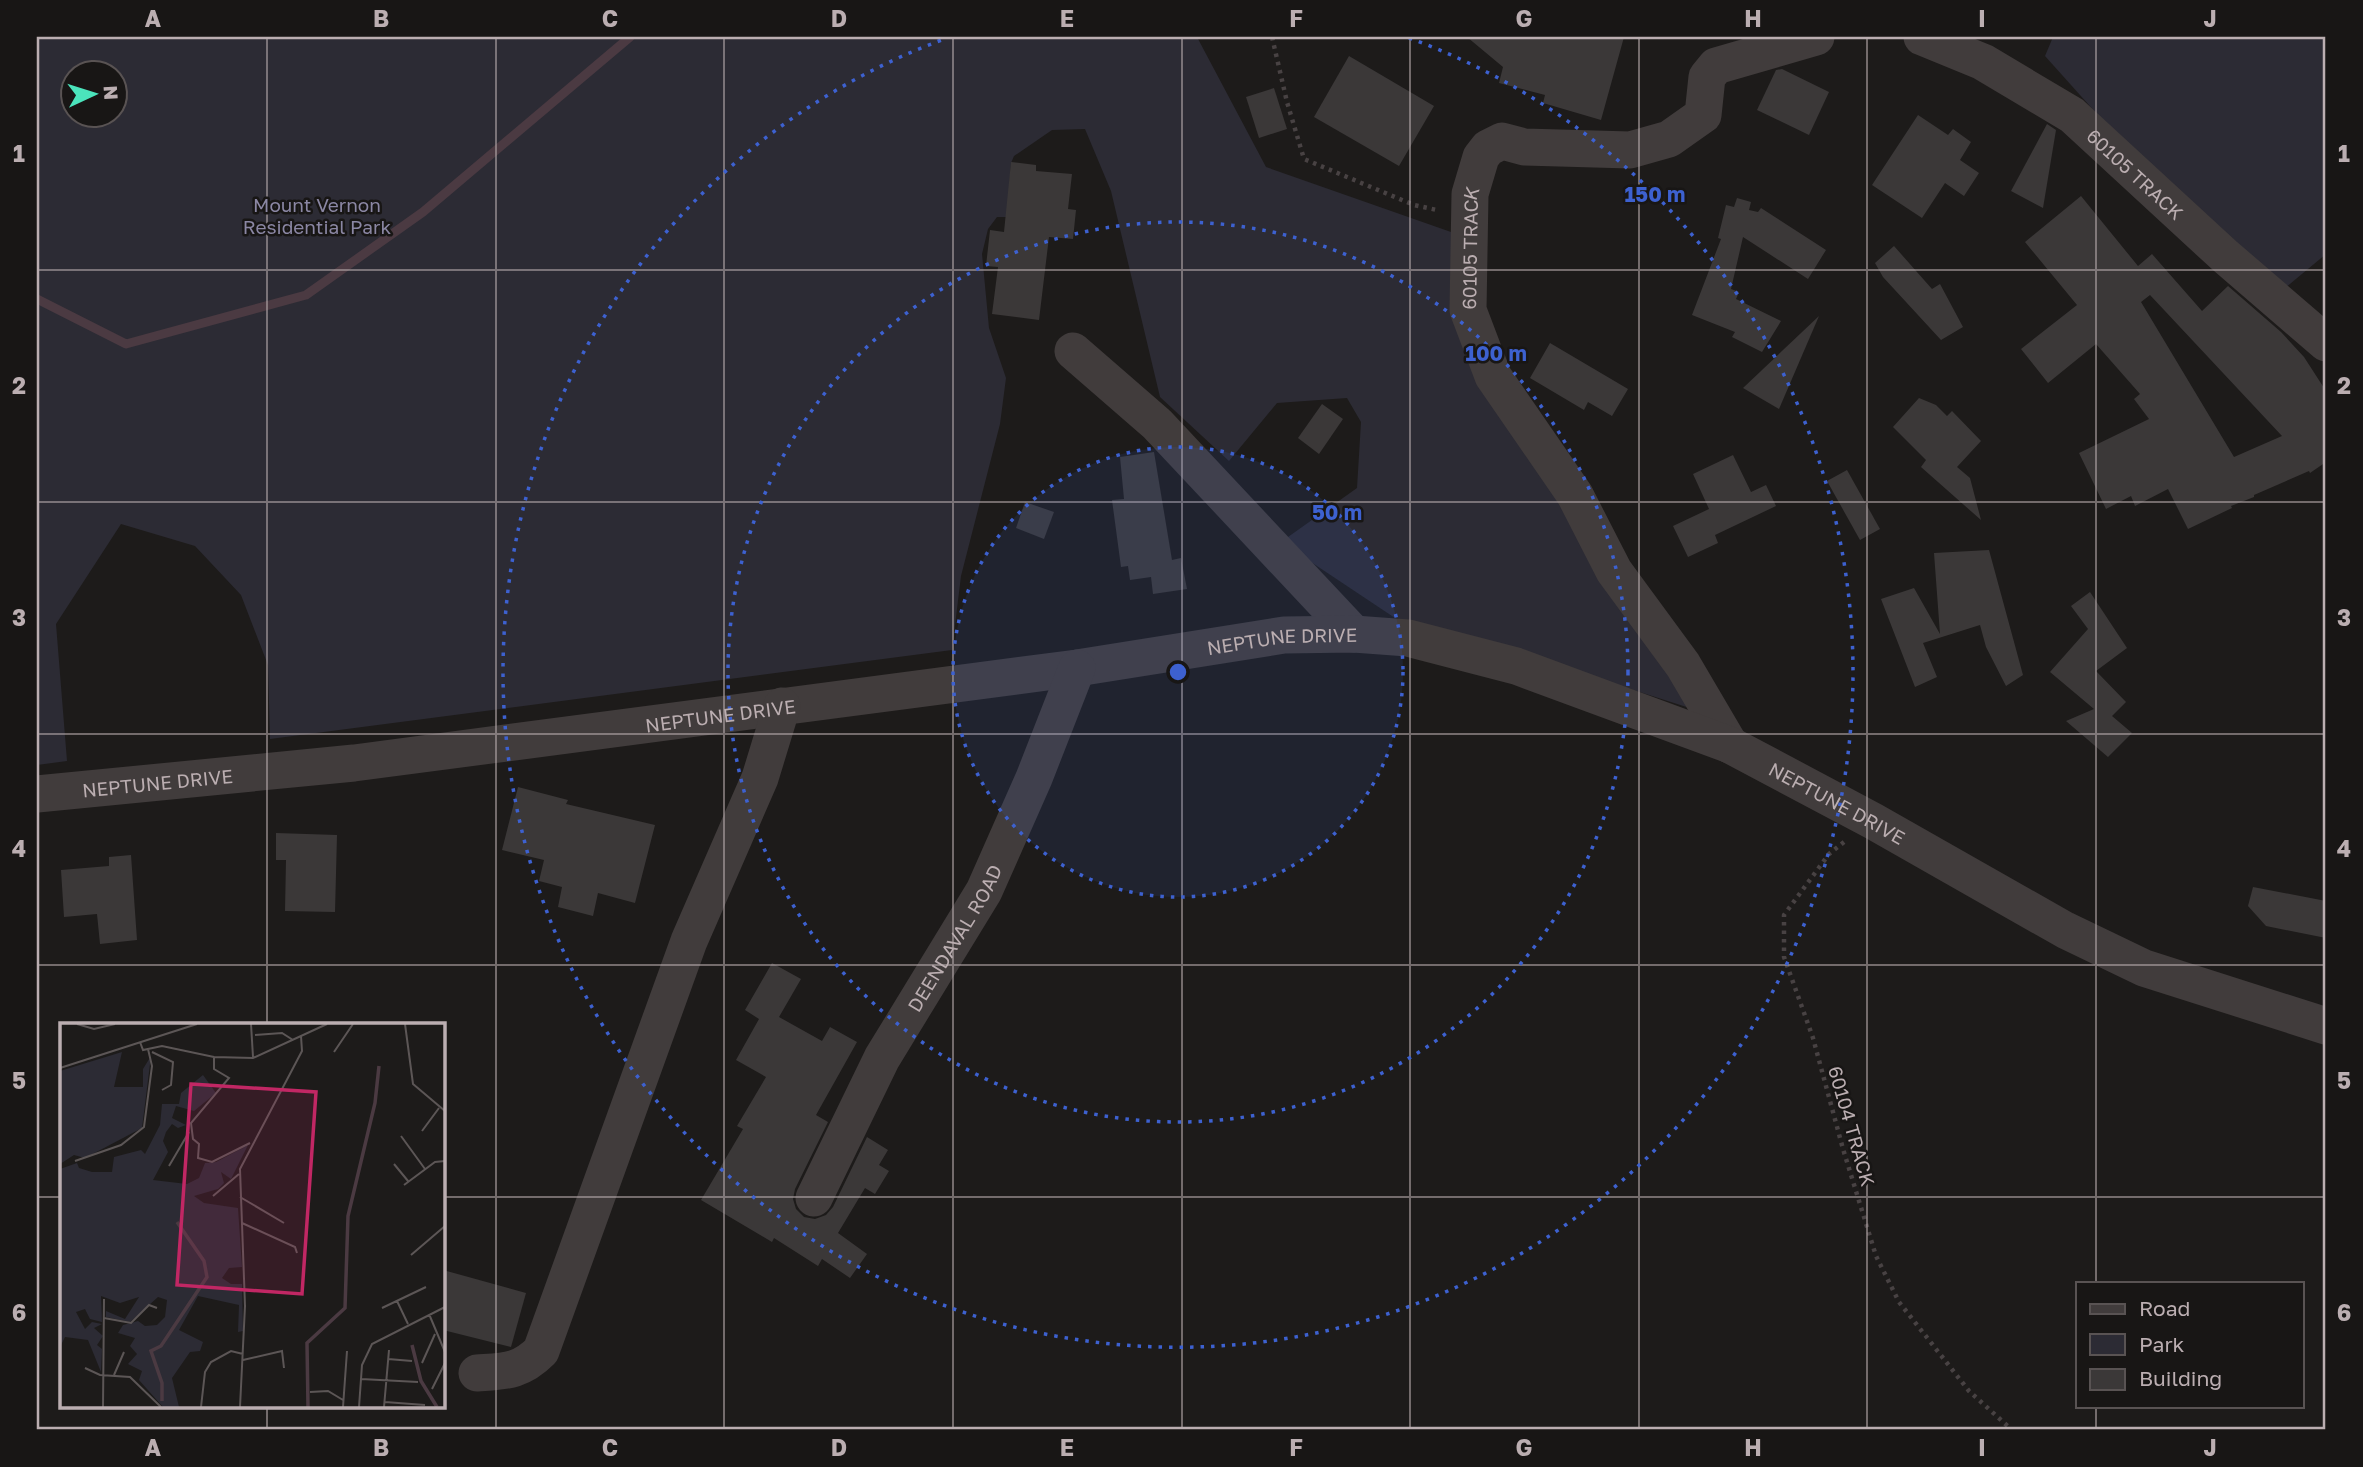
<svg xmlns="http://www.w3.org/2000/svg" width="2363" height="1467" font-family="'Golos Text',sans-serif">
	<rect width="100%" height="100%" fill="#1d1b1a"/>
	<g fill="#2c2b34" fill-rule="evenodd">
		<path d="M37,37H1197L1266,167L1451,232L1465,354L1699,711L1455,633L1395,618L1281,542L1357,488L1361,422L1347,398L1277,403L1229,461L1160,397L1111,191L1085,129L1052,130L1014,156L1011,163L1007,217H997L988,229L982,254L989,328L1006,378L1000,424L961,576L952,650L270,739L268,665L241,595L195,546L121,524L56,624L67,761L37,765ZM74,74H116V116H74Z"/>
		<path d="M2053,37H2326V254L2278,294L2097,114L2045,56Z"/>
	</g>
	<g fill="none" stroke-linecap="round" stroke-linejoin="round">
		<path stroke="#4b3a42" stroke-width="9" d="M37,299L126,344L306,295L423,212L630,37"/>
	</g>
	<g fill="#3b3838" fill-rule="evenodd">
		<path d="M1467,37H1624L1601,120L1543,103L1545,95L1499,83L1503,67Z"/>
		<path d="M1349,56L1434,106L1399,166L1314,117Z"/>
		<path d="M1782,69L1829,92L1809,135L1757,110L1776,70Z"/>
		<path d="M1274,88L1287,129L1259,138L1246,97Z"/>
		<path d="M1918,115L1948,135L1953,129L1971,142L1960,160L1979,173L1964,196L1945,183L1922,218L1872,185Z"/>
		<path d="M2047,124L2056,130L2043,208L2011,191Z"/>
		<path d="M1011,162L1036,165V171L1072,174L1068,209L1076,210L1073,239L1049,237L1039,320L992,314L998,267L986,266L990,230L1004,232Z"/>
		<path d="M2081,196L2138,266L2152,254L2202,311L2228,286L2281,332L2304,357L2326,391V462L2310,473L2309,471L2254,495V497L2231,506L2232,508L2188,529L2168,489L2135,506L2131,496L2106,509L2079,453L2149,419L2134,399L2140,394L2096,344L2048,383L2021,349L2077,305L2025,242ZM2150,295L2282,436L2234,457L2141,302Z"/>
		<path d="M1737,198L1751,202L1749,210L1758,212L1761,208L1826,250L1808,279L1743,237L1731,289L1739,292L1736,299L1781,321L1762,352L1732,337L1735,332L1692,315L1721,239L1718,238L1726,205L1734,207Z"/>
		<path d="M1894,246L1932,289L1940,284L1963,327L1941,340L1883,277L1875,263Z"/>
		<path d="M1819,316L1779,409L1743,388Z"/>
		<path d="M1550,343L1628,389L1612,416L1588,402L1584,410L1530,378Z"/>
		<path d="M1919,398L1936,405L1947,416L1952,411L1981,441L1957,467L1970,478L1981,520L1921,467L1926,460L1893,427Z"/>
		<path d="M1322,404L1343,419L1319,454L1298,438Z"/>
		<path d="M1154,452L1172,560L1181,558L1187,589L1153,594L1151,577L1130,580L1128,566L1121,567L1112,500L1124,499L1120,457Z"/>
		<path d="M1733,455L1751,492L1766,485L1776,506L1715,535L1718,543L1688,557L1673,526L1709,509L1693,474Z"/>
		<path d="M1847,470L1880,529L1860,540L1827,481Z"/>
		<path d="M1025,502L1054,512L1044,539L1016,528Z"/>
		<path d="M1989,550L2023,675L2006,686L1986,647L1980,625L1923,643L1937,677L1915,687L1881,599L1914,588L1940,634L1934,553Z"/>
		<path d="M2090,592L2127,648L2096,671L2126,702L2112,716L2132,733L2108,757L2066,721L2094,709L2050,672L2088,629L2071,606Z"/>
		<path d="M518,787L568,800L566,804L655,825L635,903L598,893L593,916L558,907L562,887L539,881L544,860L502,850Z"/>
		<path d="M276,833L337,835L335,912L285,911L286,860H276Z"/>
		<path d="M131,855L137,940L100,944L97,914L64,917L61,870L109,866V857Z"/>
		<path d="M2253,887L2326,901V938L2266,926L2248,906Z"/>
		<path d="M772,963L801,979L779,1017L822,1041L830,1027L857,1042L816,1115L828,1122L795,1189L793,1199L796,1209L804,1217L815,1219L826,1215L833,1207L867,1137L888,1150L879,1165L889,1171L875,1194L865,1188L838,1233L867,1254L850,1278L822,1259L818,1266L774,1238L772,1242L701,1200L743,1129L737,1126L766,1077L736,1060L759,1019L745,1010Z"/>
		<path d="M443,1270L526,1293L511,1347L443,1330Z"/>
	</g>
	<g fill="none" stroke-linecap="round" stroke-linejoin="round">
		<g stroke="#484243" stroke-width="4.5" stroke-dasharray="3.5 5" stroke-linecap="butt">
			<path d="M1272,37L1287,102L1304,159L1414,205L1437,210"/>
			<path d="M1844,842L1829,854L1784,915V957L1813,1038L1843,1149L1876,1256L1899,1302L1969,1391L2012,1430"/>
		</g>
		<g stroke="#413c3c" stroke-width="37">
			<path id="s1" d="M1922,37L1983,62L2072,115L2225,256L2326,343"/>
			<path d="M1073,351L1157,424L1354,634"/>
			<path id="s2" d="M1730,745L1683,665L1614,571L1575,495L1493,376L1468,310L1470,194L1481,157L1488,148L1502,141L1524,147L1630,150L1669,139L1703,115L1707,77L1716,66L1816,37"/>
			<path id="s3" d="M37,794L354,763L1077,668L1284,635L1354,634L1408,638L1516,666L1730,745L1873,821L2065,930L2144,968L2326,1026"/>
			<path id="s4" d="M814,1198L882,1058L984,891L1034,778L1077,668"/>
			<path d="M477,1373C505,1371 520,1372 541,1351L689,941L760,778L782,706"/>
		</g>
	</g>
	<path fill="none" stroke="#bbaeb1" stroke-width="2" stroke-opacity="0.55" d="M267,37V1024M496,37V1430M724,37V1430M953,37V1430M1182,37V1430M1410,37V1430M1639,37V1430M1867,37V1430M2096,37V1283M37,270H2326M37,502H2326M37,734H2326M37,965H2326M37,1197H61M443,1197H2326M267,1406V1430M2096,1406V1430"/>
	<circle cx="1178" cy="672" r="225" fill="#3d61d0" fill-opacity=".12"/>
	<g fill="none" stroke="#3d61d0" stroke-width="3.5" stroke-dasharray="3.5 7">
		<circle cx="1178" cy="672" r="225"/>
		<circle cx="1178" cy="672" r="450"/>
		<path d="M1409 38A675 675 0 1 1 947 38"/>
	</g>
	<g text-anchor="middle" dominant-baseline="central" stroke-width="5" stroke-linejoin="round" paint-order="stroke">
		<g font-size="19" fill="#bbaeb1" stroke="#181615">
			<text stroke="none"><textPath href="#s1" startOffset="256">60105 TRACK</textPath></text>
			<text stroke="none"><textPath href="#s2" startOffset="572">60105 TRACK</textPath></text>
			<text stroke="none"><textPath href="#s3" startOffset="1255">NEPTUNE DRIVE</textPath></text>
			<text stroke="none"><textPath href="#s3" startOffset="688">NEPTUNE DRIVE</textPath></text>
			<text stroke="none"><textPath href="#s3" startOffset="121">NEPTUNE DRIVE</textPath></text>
			<text stroke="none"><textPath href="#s3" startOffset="1843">NEPTUNE DRIVE</textPath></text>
			<text stroke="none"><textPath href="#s4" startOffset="296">DEENDAVAL ROAD</textPath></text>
			<text transform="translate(1852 1126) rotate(74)">60104 TRACK</text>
		</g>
		<g font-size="19" fill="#8b87a4" stroke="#181615">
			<text x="317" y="204">Mount Vernon<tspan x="317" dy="22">Residential Park</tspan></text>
		</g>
	</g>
	<g transform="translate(60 1023)">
		<rect width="385" height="385" fill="#1d1b1a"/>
		<path d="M62,29L54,64H83V46L91,33L82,105L25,135L14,132L0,141V48ZM143,52L156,70L134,88L116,83L112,95L126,102L118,105L112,101L106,109L103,118L108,129L93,157L127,161L139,155L145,140L156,139L188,122L171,156L161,149L164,160L158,166L134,173L144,180L178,185L182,244L169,245L162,255L171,261H182L183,308L178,309L179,282L138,273L119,307L143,319L140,328L130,329L112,355L119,384H103L79,357L82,348L68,341L77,331L70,323L75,315L58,310L63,302L78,298L85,303L97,302L105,294L107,277L98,274L70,299L46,294V288L65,296L79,274L60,280L41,273L42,299L30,296L25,286L16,289L25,306L32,299L42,301L34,305L43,313L37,322L42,326L41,349L28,317L5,314L0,324V146L17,140L19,145L32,149H52L54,134L81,127L85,131L100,102L102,81H119L121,70Z" fill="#2c2b34"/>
		<path fill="none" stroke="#4b3a42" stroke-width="3.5" d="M352,322L361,358L377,384M102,378V360L91,328L101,323L147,254L144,238L117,199M248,384L247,320L285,285L288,193L315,80L319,43"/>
		<path fill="none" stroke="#5c5656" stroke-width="2" d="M17,1L34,6L55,1M191,1L193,34M345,1L353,61L385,88M195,12L222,10L233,17M80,19L83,27L102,23L154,34L193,35L267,1M92,29L113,39L111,62L102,67M274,29L293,1M154,35V46L169,55L131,100L133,116L139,121L138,135L152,139L190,120M0,45L137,1M362,108L379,85M341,113L365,146M15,138L61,122L84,104L92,43L88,26M334,141L348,158M109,143L129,109M344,162L375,139L385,138M153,173L179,151M180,174L224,200M182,200L235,224L237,230M351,232L385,203M337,278L348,301M322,285L366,264M369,291L385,329M44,295L71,300L89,282L97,285M328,336L352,338M183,337L222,328L224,345M362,340L375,311M25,345L40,352L70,354L101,384M54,352L64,329M301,356L358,359M372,366L385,340M250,369L268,368L283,377M325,379L365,382M43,384L44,276M141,384L145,349L151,339L171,328L183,331M180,384L185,283L180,146L242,28L241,13M283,384L287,328M299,384L302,342L312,321L385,284M324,384L329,327"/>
		<path fill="#c12764" fill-opacity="0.15" stroke="#c12764" stroke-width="3.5" d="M131,61L256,69L242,271L117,262Z"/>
		<rect width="385" height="385" fill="none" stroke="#bbaeb1" stroke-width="3.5"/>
	</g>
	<circle cx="1178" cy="672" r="10" fill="#3d61d0" stroke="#181615" stroke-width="3.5"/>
	<g font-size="21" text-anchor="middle" font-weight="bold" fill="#3d61d0" stroke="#181615" stroke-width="5" stroke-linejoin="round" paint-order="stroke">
		<text x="1655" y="202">150 m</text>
		<text x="1496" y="361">100 m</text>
		<text x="1337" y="520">50 m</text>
	</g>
	<rect width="2363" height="1467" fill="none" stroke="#181615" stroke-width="77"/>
	<rect x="2076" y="1282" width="228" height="126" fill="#181615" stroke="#595353" stroke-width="2"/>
	<rect x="2090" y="1304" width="35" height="10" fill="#413c3c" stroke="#595353" stroke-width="2"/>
	<text x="2139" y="1316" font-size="21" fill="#bbaeb1">Road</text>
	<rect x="2090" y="1334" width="35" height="21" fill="#2c2b34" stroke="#595353" stroke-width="2"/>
	<text x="2139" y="1352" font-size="21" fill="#bbaeb1">Park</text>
	<rect x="2090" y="1369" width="35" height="21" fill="#3b3838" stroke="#595353" stroke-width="2"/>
	<text x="2139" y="1386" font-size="21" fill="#bbaeb1">Building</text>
	<g transform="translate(94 94) rotate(86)"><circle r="33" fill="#181615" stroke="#595353" stroke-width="2"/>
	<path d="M0-5L12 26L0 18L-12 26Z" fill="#4be4bc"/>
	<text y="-10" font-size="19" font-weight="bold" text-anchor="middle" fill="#bbaeb1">N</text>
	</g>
	<rect x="38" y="38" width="2286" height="1390" fill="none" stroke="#bbaeb1" stroke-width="2.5"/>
	<g font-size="23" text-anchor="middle" font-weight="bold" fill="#bbaeb1">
		<text x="153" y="27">A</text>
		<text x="381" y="27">B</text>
		<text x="610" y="27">C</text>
		<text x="839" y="27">D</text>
		<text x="1067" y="27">E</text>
		<text x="1296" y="27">F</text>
		<text x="1524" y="27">G</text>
		<text x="1753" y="27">H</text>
		<text x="1982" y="27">I</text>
		<text x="2210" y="27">J</text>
		<text x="19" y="162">1</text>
		<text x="2344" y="162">1</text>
		<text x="19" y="394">2</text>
		<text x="2344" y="394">2</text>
		<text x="19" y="626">3</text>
		<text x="2344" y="626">3</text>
		<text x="19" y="857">4</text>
		<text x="2344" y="857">4</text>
		<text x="19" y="1089">5</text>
		<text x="2344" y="1089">5</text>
		<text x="19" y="1321">6</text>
		<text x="2344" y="1321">6</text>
		<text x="153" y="1456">A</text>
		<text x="381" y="1456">B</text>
		<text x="610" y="1456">C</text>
		<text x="839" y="1456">D</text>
		<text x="1067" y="1456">E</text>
		<text x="1296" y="1456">F</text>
		<text x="1524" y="1456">G</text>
		<text x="1753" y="1456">H</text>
		<text x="1982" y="1456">I</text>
		<text x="2210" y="1456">J</text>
	</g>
</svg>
